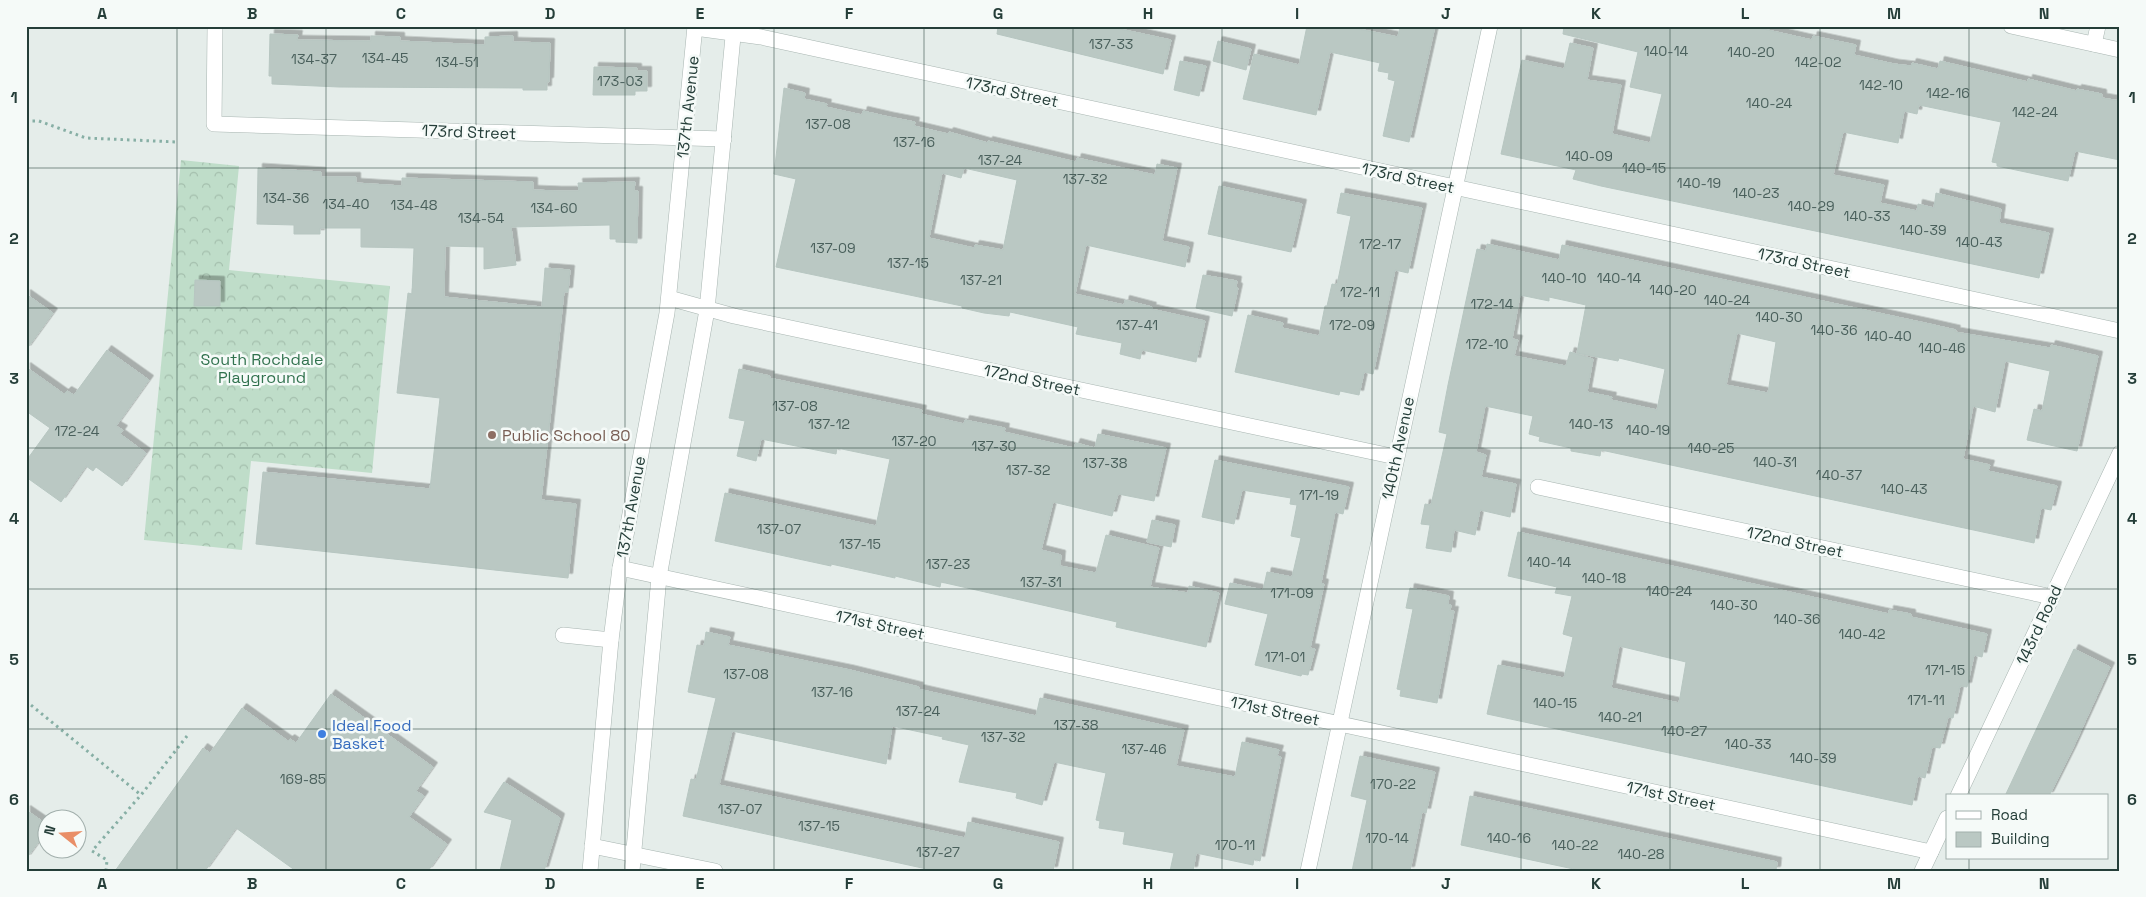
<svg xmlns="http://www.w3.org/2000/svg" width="2146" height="897" font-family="'Space Grotesk',sans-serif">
	<defs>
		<pattern id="forest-crowns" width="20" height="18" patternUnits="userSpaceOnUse" patternTransform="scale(1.25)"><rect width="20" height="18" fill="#bfddc9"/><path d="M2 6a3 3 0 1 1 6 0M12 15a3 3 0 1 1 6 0" fill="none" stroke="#a4bfad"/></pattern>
		<filter id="shadow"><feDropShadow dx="4.5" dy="-4.5" stdDeviation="0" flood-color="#0004"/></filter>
	</defs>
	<rect width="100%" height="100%" fill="#e5edea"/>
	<path fill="url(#forest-crowns)" d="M181,160L239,166L229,270L390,286L372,473L251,461L242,550L144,540Z"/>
	<g fill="#bac8c3" stroke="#b7c6c1" fill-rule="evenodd" filter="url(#shadow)">
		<path d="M998,26H1106L1171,40L1163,74L997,34Z"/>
		<path d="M1307,26H1344L1398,37L1400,26H1435L1409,142L1383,136L1395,81L1388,79L1389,73L1378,71L1380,63L1330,52L1316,115L1243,99L1254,54L1299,65Z"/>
		<path d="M1564,26H1750L1812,40L1813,36L1856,45L1854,55L1894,64L1911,66L1912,63L1938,69L1940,61L2028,82V79L2077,91V89L2102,94V98L2120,101V160L2075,151L2068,181L1997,166V163L1992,162L2001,122L1919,105L1917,114L1904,111L1898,143L1843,132L1833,175L1884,185L1880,203L1917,211L1918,204L1934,208L1936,193L2001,209L1999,223L2049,233L2039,278L1601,186L1573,179L1576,170L1501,154L1522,60L1564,69L1570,43L1593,48L1587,80L1621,85L1612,134L1650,143L1662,94L1630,87L1638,52L1563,34Z"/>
		<path d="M270,34L298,35L297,40L371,41V36L400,37V41L485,45V37L513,36V42L550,43L549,82H547V90H523V88L339,87L272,84V76H269Z"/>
		<path d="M1218,41L1251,49L1246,70L1213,61Z"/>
		<path d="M1180,61L1206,66L1199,96L1174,90Z"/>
		<path d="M594,67L637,68V71H647V91H635V95H593Z"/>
		<path d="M784,88L805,93L804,99L827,104L826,107L862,115L863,111L889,117L915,122L914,126L948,134L949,132L988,143V141L1076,162L1077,158L1155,175L1157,164L1177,168L1162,241L1189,247L1185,267L1086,245L1075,294L1124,305L1125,300L1152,307L1151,309L1205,321L1196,362L1142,350L1140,359L1120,354L1122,343L1076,334L1078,327L1010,312L1009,316L984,313L962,308V306L776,267L796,179L774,174ZM964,168L1017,180L1003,250L975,245L974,248L929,238L942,173L961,178Z"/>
		<path d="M258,168L321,172V177H356V183L402,186V178L533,182V190L557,191H579L578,183L635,182L634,191H638L637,243L616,242V239H610V225L511,227L516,265L484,269V247L445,246L444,297L542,307L545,268L570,270L568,292H564L541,500L576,504L568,578L256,544L263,472L430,489L440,398L397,393L408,293L412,294L414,248L361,247V228H320V234H294V225L257,224Z"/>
		<path d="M1219,186L1302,204L1291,252L1208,234Z"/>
		<path d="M1341,193L1422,208L1408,273L1395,270L1373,374L1364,372L1359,395L1340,391L1339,395L1235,372L1248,315L1283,323L1282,328L1319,336L1325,306H1327L1332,284L1337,285L1351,216L1337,213Z"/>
		<path d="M1487,244L1559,260L1562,245L1925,323L1956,330L1955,332L2050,348L2051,345L2098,356L2077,451L2027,440L2034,409L2042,411L2050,371L2005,361L1995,412L1973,406L1963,459L1990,465L1988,471L2057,486L2051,510L2041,508L2034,543L1601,450L1600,456L1571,451V448L1539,441L1540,437L1529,434L1533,416L1485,406L1476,452L1486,455L1481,477L1516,484L1510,517L1480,510L1475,535L1454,530L1451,552L1426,548L1430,525L1421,524L1425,504L1431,505L1447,434L1439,432L1448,385L1477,249L1486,251ZM1520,295L1549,301V297L1586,305L1577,353L1618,361L1619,358L1665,369L1657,410L1611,400L1612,397L1587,392L1593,359L1570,352L1566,366L1514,356L1518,340L1512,339ZM1737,333L1776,342L1768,393L1726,385Z"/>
		<path d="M1203,275L1237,281L1236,287L1238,288L1232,316L1196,308Z"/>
		<path d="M195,280L220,281V306H194Z"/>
		<path d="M26,294L53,313L26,350Z"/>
		<path d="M107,350L149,380L116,426L123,430L120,434L146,453L122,486L96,467L93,471L86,466L61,502L26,477V461L50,428L26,411V367L64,394L67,391L74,395Z"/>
		<path d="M739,369L770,376L769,378L922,410L921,414L964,424L965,420L1005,428L1004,432L1074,448L1076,443L1095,448L1098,434L1166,448L1154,501L1118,494L1112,516L1053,502L1041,550L1061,555L1060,566L1096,573L1106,535L1159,548L1150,587L1188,593L1189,586L1219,593L1206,647L1116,627L1117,622L941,582L940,587L895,576V578L831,564V566L715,541L725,493L876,526L890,459L837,448L836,454L761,439L756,461L737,456L745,421L729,418Z"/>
		<path d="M1215,460L1349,487L1343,514L1335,512L1321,583L1324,584L1310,648L1315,649L1308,675L1302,674L1301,676L1255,665L1268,614L1225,604L1230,583L1263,590L1267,572L1292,577L1301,538L1291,536L1297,505L1290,504L1291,498L1242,490L1234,524L1202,517Z"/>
		<path d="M1152,520L1175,525L1171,547L1147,542Z"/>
		<path d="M1518,532L1889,614V610L1911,614V617L1987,634L1982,657L1974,655L1967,687L1960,686L1953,718L1948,717L1940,748L1932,747L1925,778L1918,776L1912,805L1487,714L1498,665L1564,678L1573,637L1563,634L1572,596L1555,593L1557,587L1508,576ZM1619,646L1686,662L1679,703L1611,688Z"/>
		<path d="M1410,588L1449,596L1448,604L1451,605L1450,611H1454L1437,703L1400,696L1401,690L1397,689L1413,609L1406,608Z"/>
		<path d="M706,632L730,637L728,645L850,670L919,687L918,689L1036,716L1040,698L1184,730L1176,766L1235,777L1242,742L1279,750L1277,756L1281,757L1260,861L1254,859L1253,865L1196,853L1193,871H1170L1174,853L1123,844L1125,832L1099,828L1100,821L1096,820L1106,773L1054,762L1042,805L1016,798L1017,793L959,782L969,745L942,739L943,737L892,726L886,764L732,731L719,785L965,838L968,822L1059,842L1053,871H936L683,816L691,779L696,780L716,698L688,692L697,645L704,646Z"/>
		<path d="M2074,649L2110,667L2072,750L2049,796H2005Z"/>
		<path d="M331,694L433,767L416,791L424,796L409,817L447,844L428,871H296L236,828L205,871H115L203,748L210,753L242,708L288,741L290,739L296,743Z"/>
		<path d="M1360,756L1435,772L1426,813L1422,812L1410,871H1352L1367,800L1351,796Z"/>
		<path d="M504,782L560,818L544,871H500L512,820L484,812Z"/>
		<path d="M1470,796L1777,862L1776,871H1583L1461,845Z"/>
		<path d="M26,810L48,825V829L26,859Z"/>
	</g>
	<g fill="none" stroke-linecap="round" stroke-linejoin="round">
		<defs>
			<g id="minor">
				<path d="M215,26L214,124L724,139"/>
				<path d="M2011,26L2120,50"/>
				<path d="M695,28L761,37L2120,331"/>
				<path d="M2094,44L2098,26"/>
				<path d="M669,298L734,316L1396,457"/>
				<path d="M1538,487L2052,597"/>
				<path d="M620,568L1931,852"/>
				<path d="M563,635L611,640"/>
				<path d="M1958,796L2120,453"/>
				<path d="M592,846L715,871"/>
				<path d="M590,871L611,640L620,568L667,313L695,26"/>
				<path d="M632,871L659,577L707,310L734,26"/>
				<path d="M1308,871L1490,26"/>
				<path d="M1922,871L1947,818"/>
			</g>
		</defs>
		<use href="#minor" stroke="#a8b5b1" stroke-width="16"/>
		<g stroke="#87afa5" stroke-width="3" stroke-dasharray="2.5 4" stroke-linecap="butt">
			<path d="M26,121H39L86,138L177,142"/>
			<path d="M26,701L141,795L187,736"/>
			<path d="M106,871L107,860L92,851L141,795"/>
		</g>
		<use href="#minor" stroke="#fff" stroke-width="15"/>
	</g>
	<path fill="none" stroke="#253e39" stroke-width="1" stroke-opacity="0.55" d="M177,26V871M326,26V871M476,26V871M625,26V871M774,26V871M924,26V871M1073,26V871M1222,26V871M1372,26V871M1521,26V871M1670,26V871M1820,26V871M1969,26V796M26,168H2120M26,308H2120M26,448H2120M26,589H2120M26,729H2120M1969,858V871"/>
	<circle fill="#8d6e63" stroke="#f5faf8" stroke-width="2" cx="492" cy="435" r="5"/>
	<circle fill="#3f7fe0" stroke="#f5faf8" stroke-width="2" cx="322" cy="734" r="5"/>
	<g text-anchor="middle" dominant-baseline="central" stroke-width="5" stroke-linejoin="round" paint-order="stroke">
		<g font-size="14" fill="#4a605c">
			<text x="1111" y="44">137-33</text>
			<text x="1666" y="51">140-14</text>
			<text x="1751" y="52">140-20</text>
			<text x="385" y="58">134-45</text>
			<text x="314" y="59">134-37</text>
			<text x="457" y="62">134-51</text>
			<text x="1818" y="62">142-02</text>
			<text x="620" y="81">173-03</text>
			<text x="1881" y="85">142-10</text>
			<text x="1948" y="93">142-16</text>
			<text x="1769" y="103">140-24</text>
			<text x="2035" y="112">142-24</text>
			<text x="828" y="124">137-08</text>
			<text x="914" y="142">137-16</text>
			<text x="1589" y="156">140-09</text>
			<text x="1000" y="160">137-24</text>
			<text x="1644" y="168">140-15</text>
			<text x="1085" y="179">137-32</text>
			<text x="1699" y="183">140-19</text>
			<text x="1756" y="193">140-23</text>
			<text x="286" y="198">134-36</text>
			<text x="346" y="204">134-40</text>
			<text x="414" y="205">134-48</text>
			<text x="1811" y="206">140-29</text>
			<text x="554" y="208">134-60</text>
			<text x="1867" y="216">140-33</text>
			<text x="481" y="218">134-54</text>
			<text x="1923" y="230">140-39</text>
			<text x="1979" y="242">140-43</text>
			<text x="1380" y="244">172-17</text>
			<text x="833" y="248">137-09</text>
			<text x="908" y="263">137-15</text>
			<text x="1564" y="278">140-10</text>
			<text x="1619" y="278">140-14</text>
			<text x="981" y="280">137-21</text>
			<text x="1673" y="290">140-20</text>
			<text x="1360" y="292">172-11</text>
			<text x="1727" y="300">140-24</text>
			<text x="1492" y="304">172-14</text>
			<text x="1779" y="317">140-30</text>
			<text x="1137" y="325">137-41</text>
			<text x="1352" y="325">172-09</text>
			<text x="1834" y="330">140-36</text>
			<text x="1888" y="336">140-40</text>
			<text x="1487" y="344">172-10</text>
			<text x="1942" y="348">140-46</text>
			<text x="795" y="406">137-08</text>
			<text x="829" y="424">137-12</text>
			<text x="1591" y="424">140-13</text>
			<text x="1648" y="430">140-19</text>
			<text x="77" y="431">172-24</text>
			<text x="914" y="441">137-20</text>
			<text x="994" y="446">137-30</text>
			<text x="1711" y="448">140-25</text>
			<text x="1775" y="462">140-31</text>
			<text x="1105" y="463">137-38</text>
			<text x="1028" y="470">137-32</text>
			<text x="1839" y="475">140-37</text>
			<text x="1904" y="489">140-43</text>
			<text x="1319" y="495">171-19</text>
			<text x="779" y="529">137-07</text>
			<text x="860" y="544">137-15</text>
			<text x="1549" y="562">140-14</text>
			<text x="948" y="564">137-23</text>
			<text x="1604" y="578">140-18</text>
			<text x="1041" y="582">137-31</text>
			<text x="1669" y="591">140-24</text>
			<text x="1292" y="593">171-09</text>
			<text x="1734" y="605">140-30</text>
			<text x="1797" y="619">140-36</text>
			<text x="1862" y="634">140-42</text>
			<text x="1285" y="657">171-01</text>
			<text x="1945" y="670">171-15</text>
			<text x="746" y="674">137-08</text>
			<text x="832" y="692">137-16</text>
			<text x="1926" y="700">171-11</text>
			<text x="1555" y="703">140-15</text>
			<text x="918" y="711">137-24</text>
			<text x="1620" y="717">140-21</text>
			<text x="1076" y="725">137-38</text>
			<text x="1684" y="731">140-27</text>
			<text x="1003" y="737">137-32</text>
			<text x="1748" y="744">140-33</text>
			<text x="1144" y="749">137-46</text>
			<text x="1813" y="758">140-39</text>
			<text x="303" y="779">169-85</text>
			<text x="1393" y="784">170-22</text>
			<text x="740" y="809">137-07</text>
			<text x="819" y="826">137-15</text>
			<text x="1387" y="838">170-14</text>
			<text x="1509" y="838">140-16</text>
			<text x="1235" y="845">170-11</text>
			<text x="1575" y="845">140-22</text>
			<text x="938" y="852">137-27</text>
			<text x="1641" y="854">140-28</text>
		</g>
		<g font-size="16" fill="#253e39" stroke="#f5faf8">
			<text transform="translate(1012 92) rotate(12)">173rd Street</text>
			<text transform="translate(688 107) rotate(-84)">137th Avenue</text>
			<text transform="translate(469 132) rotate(2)">173rd Street</text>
			<text transform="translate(1408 178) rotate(12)">173rd Street</text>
			<text transform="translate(1804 263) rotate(12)">173rd Street</text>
			<text transform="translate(1032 380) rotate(12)">172nd Street</text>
			<text transform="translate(1398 448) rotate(-78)">140th Avenue</text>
			<text transform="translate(631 507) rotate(-80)">137th Avenue</text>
			<text transform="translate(1795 542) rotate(12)">172nd Street</text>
			<text transform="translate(880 625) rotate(12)">171st Street</text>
			<text transform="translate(2039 625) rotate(-65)">143rd Road</text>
			<text transform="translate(1275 711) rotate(12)">171st Street</text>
			<text transform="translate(1671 796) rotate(12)">171st Street</text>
		</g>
		<g font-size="16" fill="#31724e" stroke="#f5faf8">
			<text x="262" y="359">South Rochdale<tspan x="262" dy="18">Playground</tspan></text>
		</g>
		<g font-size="16" fill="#785e54" stroke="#f5faf8" text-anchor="start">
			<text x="502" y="435">Public School 80</text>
		</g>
		<g font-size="16" fill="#366cbe" stroke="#f5faf8" text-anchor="start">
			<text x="332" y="725">Ideal Food<tspan x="332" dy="18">Basket</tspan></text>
		</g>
	</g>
	<rect width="2146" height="897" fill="none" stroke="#f5faf8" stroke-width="55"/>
	<rect x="1946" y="794" width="162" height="65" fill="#f5faf8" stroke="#a2afac"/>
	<rect x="1956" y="811" width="25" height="8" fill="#ffffff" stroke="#a2afac"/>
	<text x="1991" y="820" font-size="15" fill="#253e39">Road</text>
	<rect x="1956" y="832" width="25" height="15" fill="#bac8c3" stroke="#a2afac"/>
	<text x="1991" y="844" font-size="15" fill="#253e39">Building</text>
	<g transform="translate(62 834) rotate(287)"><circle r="24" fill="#f5faf8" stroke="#a2afac"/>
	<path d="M0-4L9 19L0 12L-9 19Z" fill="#e98e67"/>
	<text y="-8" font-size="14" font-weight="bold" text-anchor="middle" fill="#253e39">N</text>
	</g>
	<rect x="28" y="28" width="2090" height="842" fill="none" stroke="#253e39" stroke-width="2"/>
	<g font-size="16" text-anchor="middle" font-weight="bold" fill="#253e39">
		<text x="102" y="19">A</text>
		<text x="252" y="19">B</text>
		<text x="401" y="19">C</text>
		<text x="550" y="19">D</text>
		<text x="700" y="19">E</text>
		<text x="849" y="19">F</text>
		<text x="998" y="19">G</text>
		<text x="1148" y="19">H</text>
		<text x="1297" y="19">I</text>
		<text x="1446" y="19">J</text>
		<text x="1596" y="19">K</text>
		<text x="1745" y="19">L</text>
		<text x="1894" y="19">M</text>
		<text x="2044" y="19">N</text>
		<text x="14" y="103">1</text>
		<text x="2132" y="103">1</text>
		<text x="14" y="244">2</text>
		<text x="2132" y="244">2</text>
		<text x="14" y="384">3</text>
		<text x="2132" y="384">3</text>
		<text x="14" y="524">4</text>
		<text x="2132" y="524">4</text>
		<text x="14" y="665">5</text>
		<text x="2132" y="665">5</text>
		<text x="14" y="805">6</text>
		<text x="2132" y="805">6</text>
		<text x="102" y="889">A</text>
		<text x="252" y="889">B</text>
		<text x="401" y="889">C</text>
		<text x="550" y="889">D</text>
		<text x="700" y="889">E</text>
		<text x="849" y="889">F</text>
		<text x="998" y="889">G</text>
		<text x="1148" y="889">H</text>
		<text x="1297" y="889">I</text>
		<text x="1446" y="889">J</text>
		<text x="1596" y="889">K</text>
		<text x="1745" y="889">L</text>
		<text x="1894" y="889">M</text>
		<text x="2044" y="889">N</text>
	</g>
</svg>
